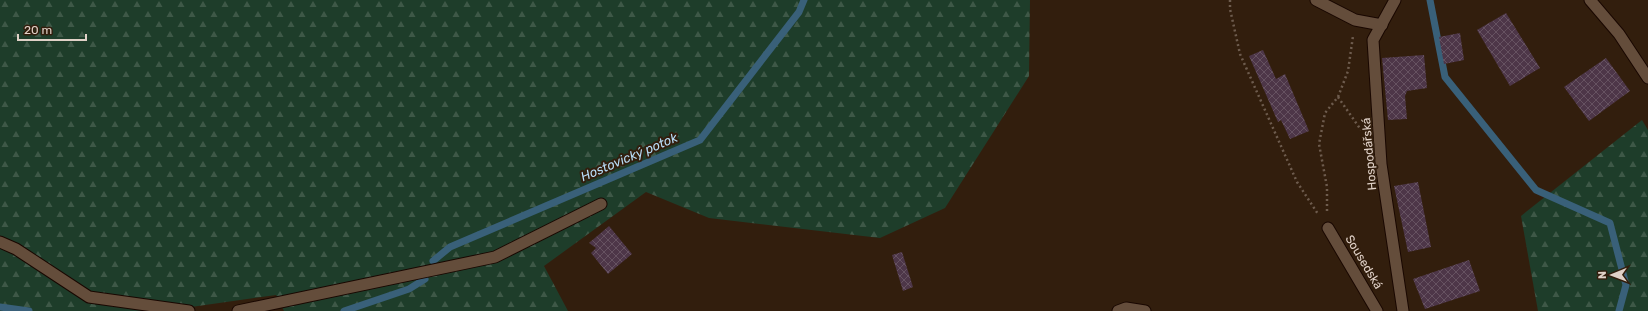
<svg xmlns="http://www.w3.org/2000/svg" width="1648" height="311" font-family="Rubik,sans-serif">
	<defs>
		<pattern id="forest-firs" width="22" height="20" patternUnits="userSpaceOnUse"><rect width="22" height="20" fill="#1e3d2a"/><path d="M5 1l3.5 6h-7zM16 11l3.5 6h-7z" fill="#3e5847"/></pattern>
		<pattern id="building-cross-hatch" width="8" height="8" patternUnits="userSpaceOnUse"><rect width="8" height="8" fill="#4d3648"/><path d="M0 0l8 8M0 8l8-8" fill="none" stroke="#665261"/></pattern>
	</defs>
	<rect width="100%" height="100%" fill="#321e0d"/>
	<g fill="url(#forest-firs)">
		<path d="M0,0H1030L1029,76L945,208L880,238L709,218L646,192L544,266L568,311H284L276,295L163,311H0Z"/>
		<path d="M1642,120L1648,130V311H1538L1521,216Z"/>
	</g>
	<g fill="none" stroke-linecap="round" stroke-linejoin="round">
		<g stroke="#396079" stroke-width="7">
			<path d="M1430,0L1445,77L1536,190L1610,223L1626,285L1619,311"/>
			<path d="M433,261L450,247L700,140L799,12L804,0"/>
			<path d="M0,307L29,311"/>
			<path d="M344,311L409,289L425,279"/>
		</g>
	</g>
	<g fill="url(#building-cross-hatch)">
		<path d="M1506,13L1540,68L1510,86L1477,30Z"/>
		<path d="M1460,33L1464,60L1444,64L1439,37Z"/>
		<path d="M1263,50L1276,79L1285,74L1309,131L1290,139L1281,120L1278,122L1249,56Z"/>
		<path d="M1424,55L1427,88L1407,91L1405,96L1407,119L1388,120L1382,58Z"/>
		<path d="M1606,58L1630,91L1589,121L1564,87Z"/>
		<path d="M1418,182L1431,247L1408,252L1394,186Z"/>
		<path d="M609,226L632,254L608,274L591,253L596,248L589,243Z"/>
		<path d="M902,252L913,287L903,291L892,255Z"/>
		<path d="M1469,260L1480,291L1425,309L1413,279Z"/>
	</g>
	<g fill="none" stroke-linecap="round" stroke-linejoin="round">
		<defs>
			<g id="service">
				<path d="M0,242L16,249L89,297L189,311"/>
				<path d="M238,311L495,257L601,204"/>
			</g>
			<g id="minor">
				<path d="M1316,0L1355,20L1382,25"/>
				<path d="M1328,228L1377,311"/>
				<path d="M1118,311L1126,308L1145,311"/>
			</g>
			<g id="tertiary">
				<path d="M1395,0L1373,40L1381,164L1403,311"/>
				<path d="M1590,0L1619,34L1648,78"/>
			</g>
		</defs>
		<use href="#service" stroke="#190700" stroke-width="13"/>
		<use href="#minor" stroke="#190700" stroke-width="13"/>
		<use href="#tertiary" stroke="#190700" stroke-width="13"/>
		<g stroke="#6e5c4e" stroke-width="2.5" stroke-dasharray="2 3" stroke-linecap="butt">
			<path d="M1230,0V9L1240,54L1297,182L1318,214"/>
			<path d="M1338,97L1361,130"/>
			<path d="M1327,211V187L1319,144L1325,113L1338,97L1348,71L1353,36"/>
		</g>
		<use href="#service" stroke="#644d3b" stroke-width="11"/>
		<use href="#minor" stroke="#644d3b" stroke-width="11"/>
		<use href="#tertiary" stroke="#644d3b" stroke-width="11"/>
	</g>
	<g text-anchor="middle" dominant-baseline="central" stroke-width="4" stroke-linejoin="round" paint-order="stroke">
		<g font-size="12" fill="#e0d1c7" stroke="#321e0d">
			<text transform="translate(1369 154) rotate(-95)">Hospodářská</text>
			<text transform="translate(1364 262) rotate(59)">Sousedská</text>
		</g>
		<g font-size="13" font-style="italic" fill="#b8ddf8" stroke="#321e0d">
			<text transform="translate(629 157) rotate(-23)">Hostovický potok</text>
		</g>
	</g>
	<g transform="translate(1612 275) rotate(269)" stroke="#321e0d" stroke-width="3" paint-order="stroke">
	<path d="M0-3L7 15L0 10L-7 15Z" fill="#e0d1c7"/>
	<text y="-6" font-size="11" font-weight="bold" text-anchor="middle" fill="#e0d1c7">N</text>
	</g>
	<path d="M18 34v6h68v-6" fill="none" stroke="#e0d1c7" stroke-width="2"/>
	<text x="24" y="34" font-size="12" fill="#e0d1c7" stroke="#321e0d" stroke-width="3" paint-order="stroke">20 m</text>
</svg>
